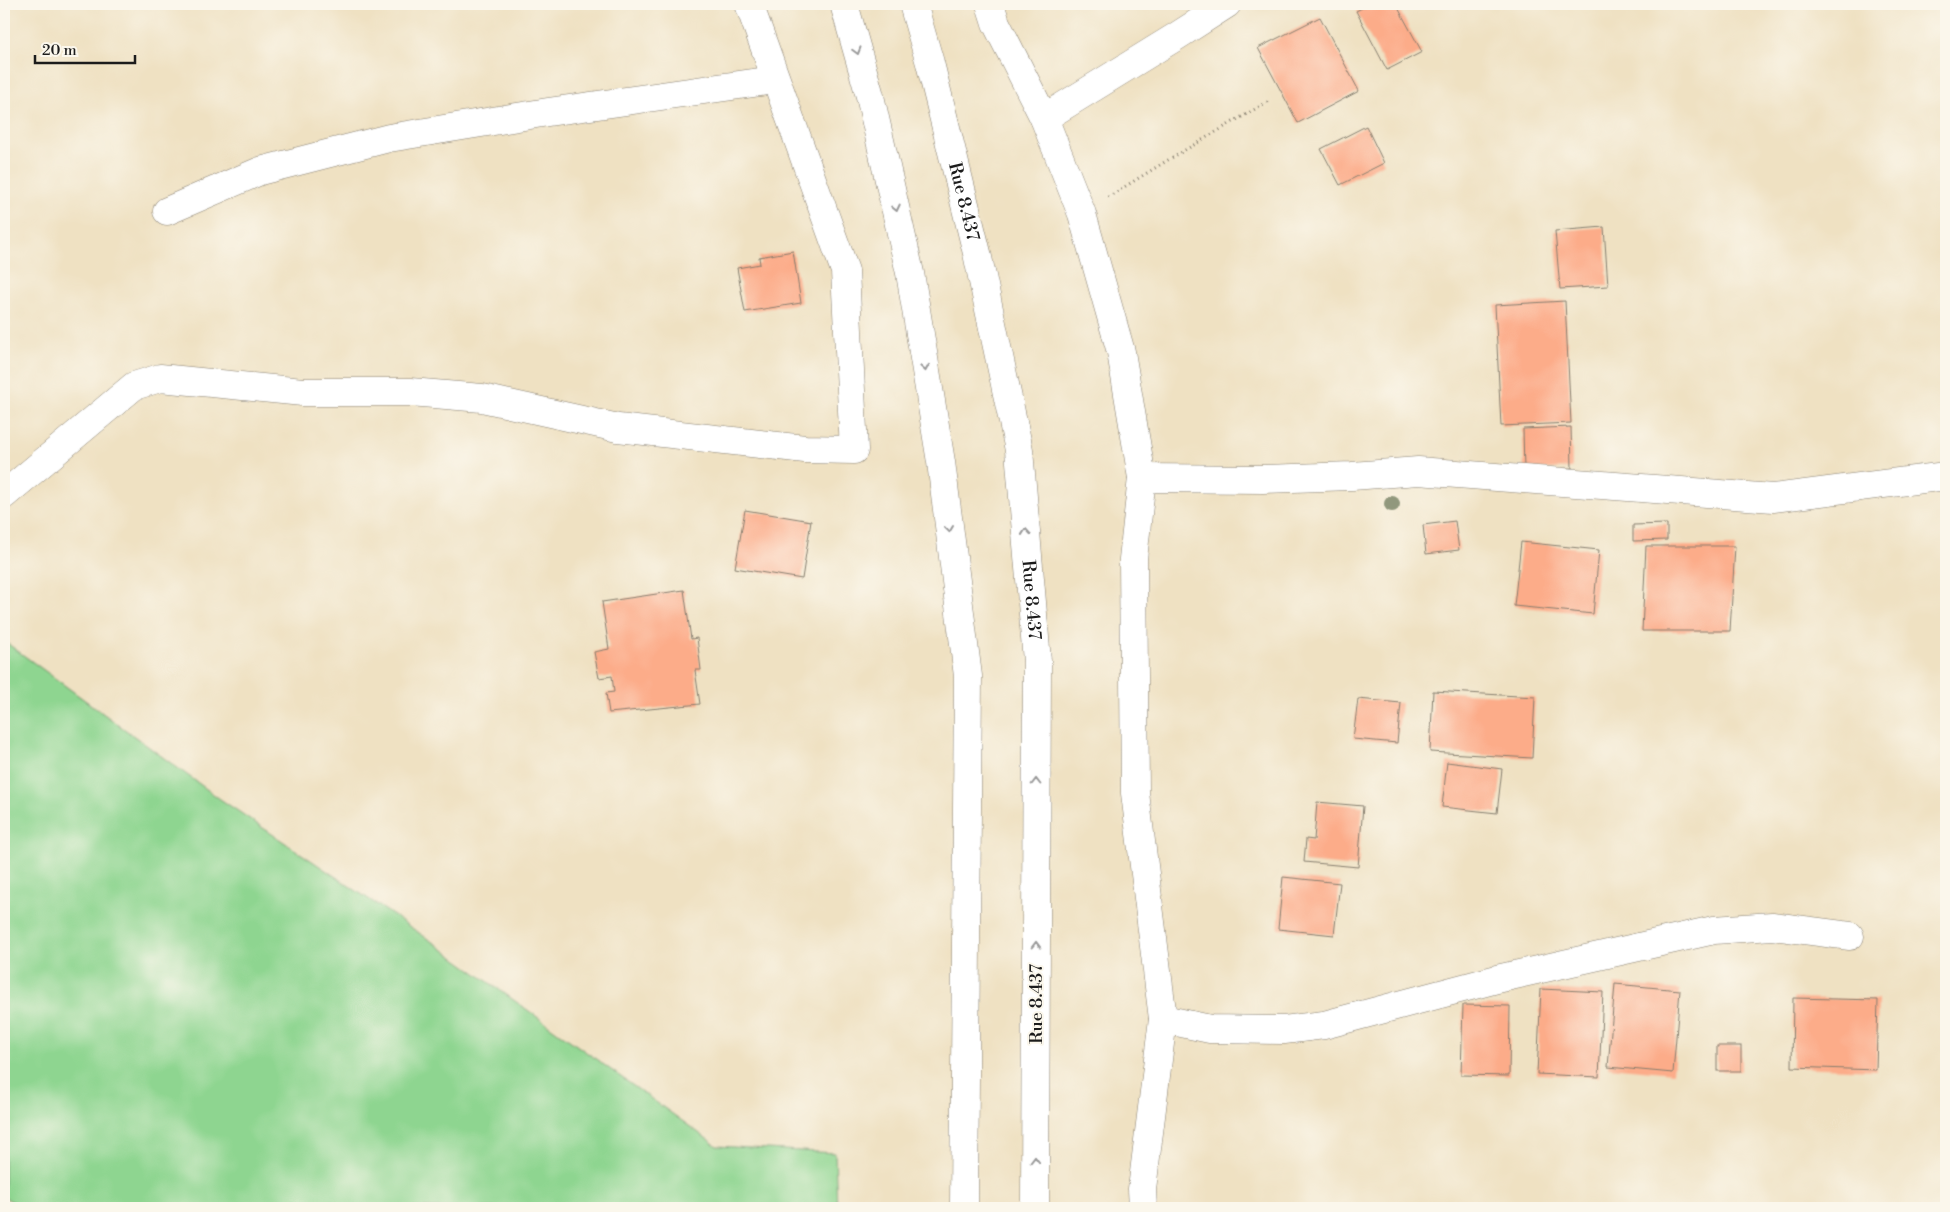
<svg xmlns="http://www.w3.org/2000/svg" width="1950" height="1212" font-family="'Libre Bodoni',serif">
	<rect width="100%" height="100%" fill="#fbf7ec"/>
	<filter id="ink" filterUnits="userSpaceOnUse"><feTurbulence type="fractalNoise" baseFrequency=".02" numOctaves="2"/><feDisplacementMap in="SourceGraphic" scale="10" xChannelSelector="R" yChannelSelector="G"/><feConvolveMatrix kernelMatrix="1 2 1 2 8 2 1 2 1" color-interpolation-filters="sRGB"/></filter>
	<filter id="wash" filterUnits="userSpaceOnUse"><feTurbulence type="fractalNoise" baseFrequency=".0096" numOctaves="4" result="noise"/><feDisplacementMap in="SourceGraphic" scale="20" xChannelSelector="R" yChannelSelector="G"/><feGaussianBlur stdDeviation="1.12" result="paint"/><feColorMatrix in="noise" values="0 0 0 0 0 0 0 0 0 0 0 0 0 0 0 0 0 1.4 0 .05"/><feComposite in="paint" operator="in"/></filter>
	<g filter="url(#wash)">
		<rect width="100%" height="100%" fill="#efe1c2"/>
		<path fill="#8ed590" stroke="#557856" d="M4,641L220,799L437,945L717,1146L835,1153L837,1208H24L4,1197Z"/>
		<g id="blocks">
			<g fill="#fcac89">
				<path d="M1370,4H1396L1422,52L1387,70L1356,11Z"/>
				<path d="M1320,17L1359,91L1298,123L1258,48Z"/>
				<path d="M1366,126L1384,163L1340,185L1321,149Z"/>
				<path d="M1604,227L1608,286L1560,289L1555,231Z"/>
				<path d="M793,251L801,303L745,312L737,268L760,264L759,257Z"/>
				<path d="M1565,301L1571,423L1501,426L1495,305Z"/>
				<path d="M1571,427L1572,468L1524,470L1523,429Z"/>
				<path d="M745,510L811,521L802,579L735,568Z"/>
				<path d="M1455,521L1459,550L1426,554L1423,525Z"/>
				<path d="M1667,524V540L1633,541V525Z"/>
				<path d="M1521,542L1599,550L1593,614L1514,606Z"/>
				<path d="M1646,546H1735L1730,631H1642Z"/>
				<path d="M684,590L691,639L697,638L701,670H695L700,704L609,713L606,693L614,692L612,676L599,678L594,652L609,649L602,602Z"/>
				<path d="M1433,691L1535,697L1532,758L1430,752Z"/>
				<path d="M1358,699L1401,703L1397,743L1353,739Z"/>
				<path d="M1447,762L1502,769L1497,813L1442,807Z"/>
				<path d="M1317,802L1363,806L1358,867L1304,862L1306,839L1314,840Z"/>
				<path d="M1283,877L1340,883L1334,935L1278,929Z"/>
				<path d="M1615,984L1680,990L1673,1073L1608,1067Z"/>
				<path d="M1541,989L1603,992L1599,1077L1537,1074Z"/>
				<path d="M1793,998L1878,1000L1876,1070L1792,1067Z"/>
				<path d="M1463,1005L1510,1006L1509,1076L1461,1075Z"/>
				<rect x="1717" y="1046" width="24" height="25"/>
			</g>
		</g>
	</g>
	<g filter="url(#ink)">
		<use href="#blocks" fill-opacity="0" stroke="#867e6f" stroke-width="1"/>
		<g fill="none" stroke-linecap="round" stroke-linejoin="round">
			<defs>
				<g id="minor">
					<path d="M990,4L996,23L1044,118L1082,214L1121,352L1142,478L1133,559L1135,793L1163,1019L1142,1189L1143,1208"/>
					<path d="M1044,118L1177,36L1227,4"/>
					<path d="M167,211L260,171L389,138L548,112L775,80"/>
					<path d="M1142,478L1263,479L1352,476L1418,471L1773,498L1946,476"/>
					<path d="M4,495L134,386L160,378L303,392H410L482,398L618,428L805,449L854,450L845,271L749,4"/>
					<path d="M1163,1019L1210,1029L1284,1030L1324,1025L1497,979L1714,930L1772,926L1850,936"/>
				</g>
				<g id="major">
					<path d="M844,4L870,96L910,273L941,462L968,676L964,1208"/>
					<path id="s1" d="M913,4L930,63L977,253L1019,450L1037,661L1035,1208"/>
				</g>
			</defs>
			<use href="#minor" stroke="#867e6f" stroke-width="29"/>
			<use href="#major" stroke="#867e6f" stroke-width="29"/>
			<path stroke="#867e6f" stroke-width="3" stroke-dasharray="1 4" stroke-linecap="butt" d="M1108,197L1168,160L1269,101"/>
			<use href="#minor" stroke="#fff" stroke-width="28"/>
			<use href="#major" stroke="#fff" stroke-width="28"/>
		</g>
		<circle fill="#91987d" cx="1392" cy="504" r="8"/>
		<defs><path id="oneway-chevron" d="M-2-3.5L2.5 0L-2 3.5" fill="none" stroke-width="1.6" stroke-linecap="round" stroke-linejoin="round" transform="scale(1.25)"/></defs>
		<g stroke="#999">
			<use href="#oneway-chevron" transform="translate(857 51) rotate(74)"/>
			<use href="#oneway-chevron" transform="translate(896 208) rotate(77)"/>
			<use href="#oneway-chevron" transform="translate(925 368) rotate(81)"/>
			<use href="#oneway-chevron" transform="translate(949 529) rotate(83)"/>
			<use href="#oneway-chevron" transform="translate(1026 532) rotate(-95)"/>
			<use href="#oneway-chevron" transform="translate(1036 782) rotate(-90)"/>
			<use href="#oneway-chevron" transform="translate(1036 945) rotate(-90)"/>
			<use href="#oneway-chevron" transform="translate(1035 1160) rotate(-90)"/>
		</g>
	</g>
	<g text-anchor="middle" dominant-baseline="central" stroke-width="4" stroke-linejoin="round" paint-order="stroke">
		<g font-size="18" fill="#1c1c1c" stroke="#fbf7ec">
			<text stroke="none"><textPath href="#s1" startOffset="204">Rue 8.437</textPath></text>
			<text stroke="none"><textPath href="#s1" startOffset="609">Rue 8.437</textPath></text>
			<text transform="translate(1036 1004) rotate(-90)">Rue 8.437</text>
		</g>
	</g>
	<rect width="1950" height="1212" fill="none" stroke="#fbf7ec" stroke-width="20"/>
	<path d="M35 55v8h100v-8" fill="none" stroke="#1c1c1c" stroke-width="2.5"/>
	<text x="42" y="55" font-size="15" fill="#1c1c1c" stroke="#fbf7ec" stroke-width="4" paint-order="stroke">20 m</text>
</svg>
